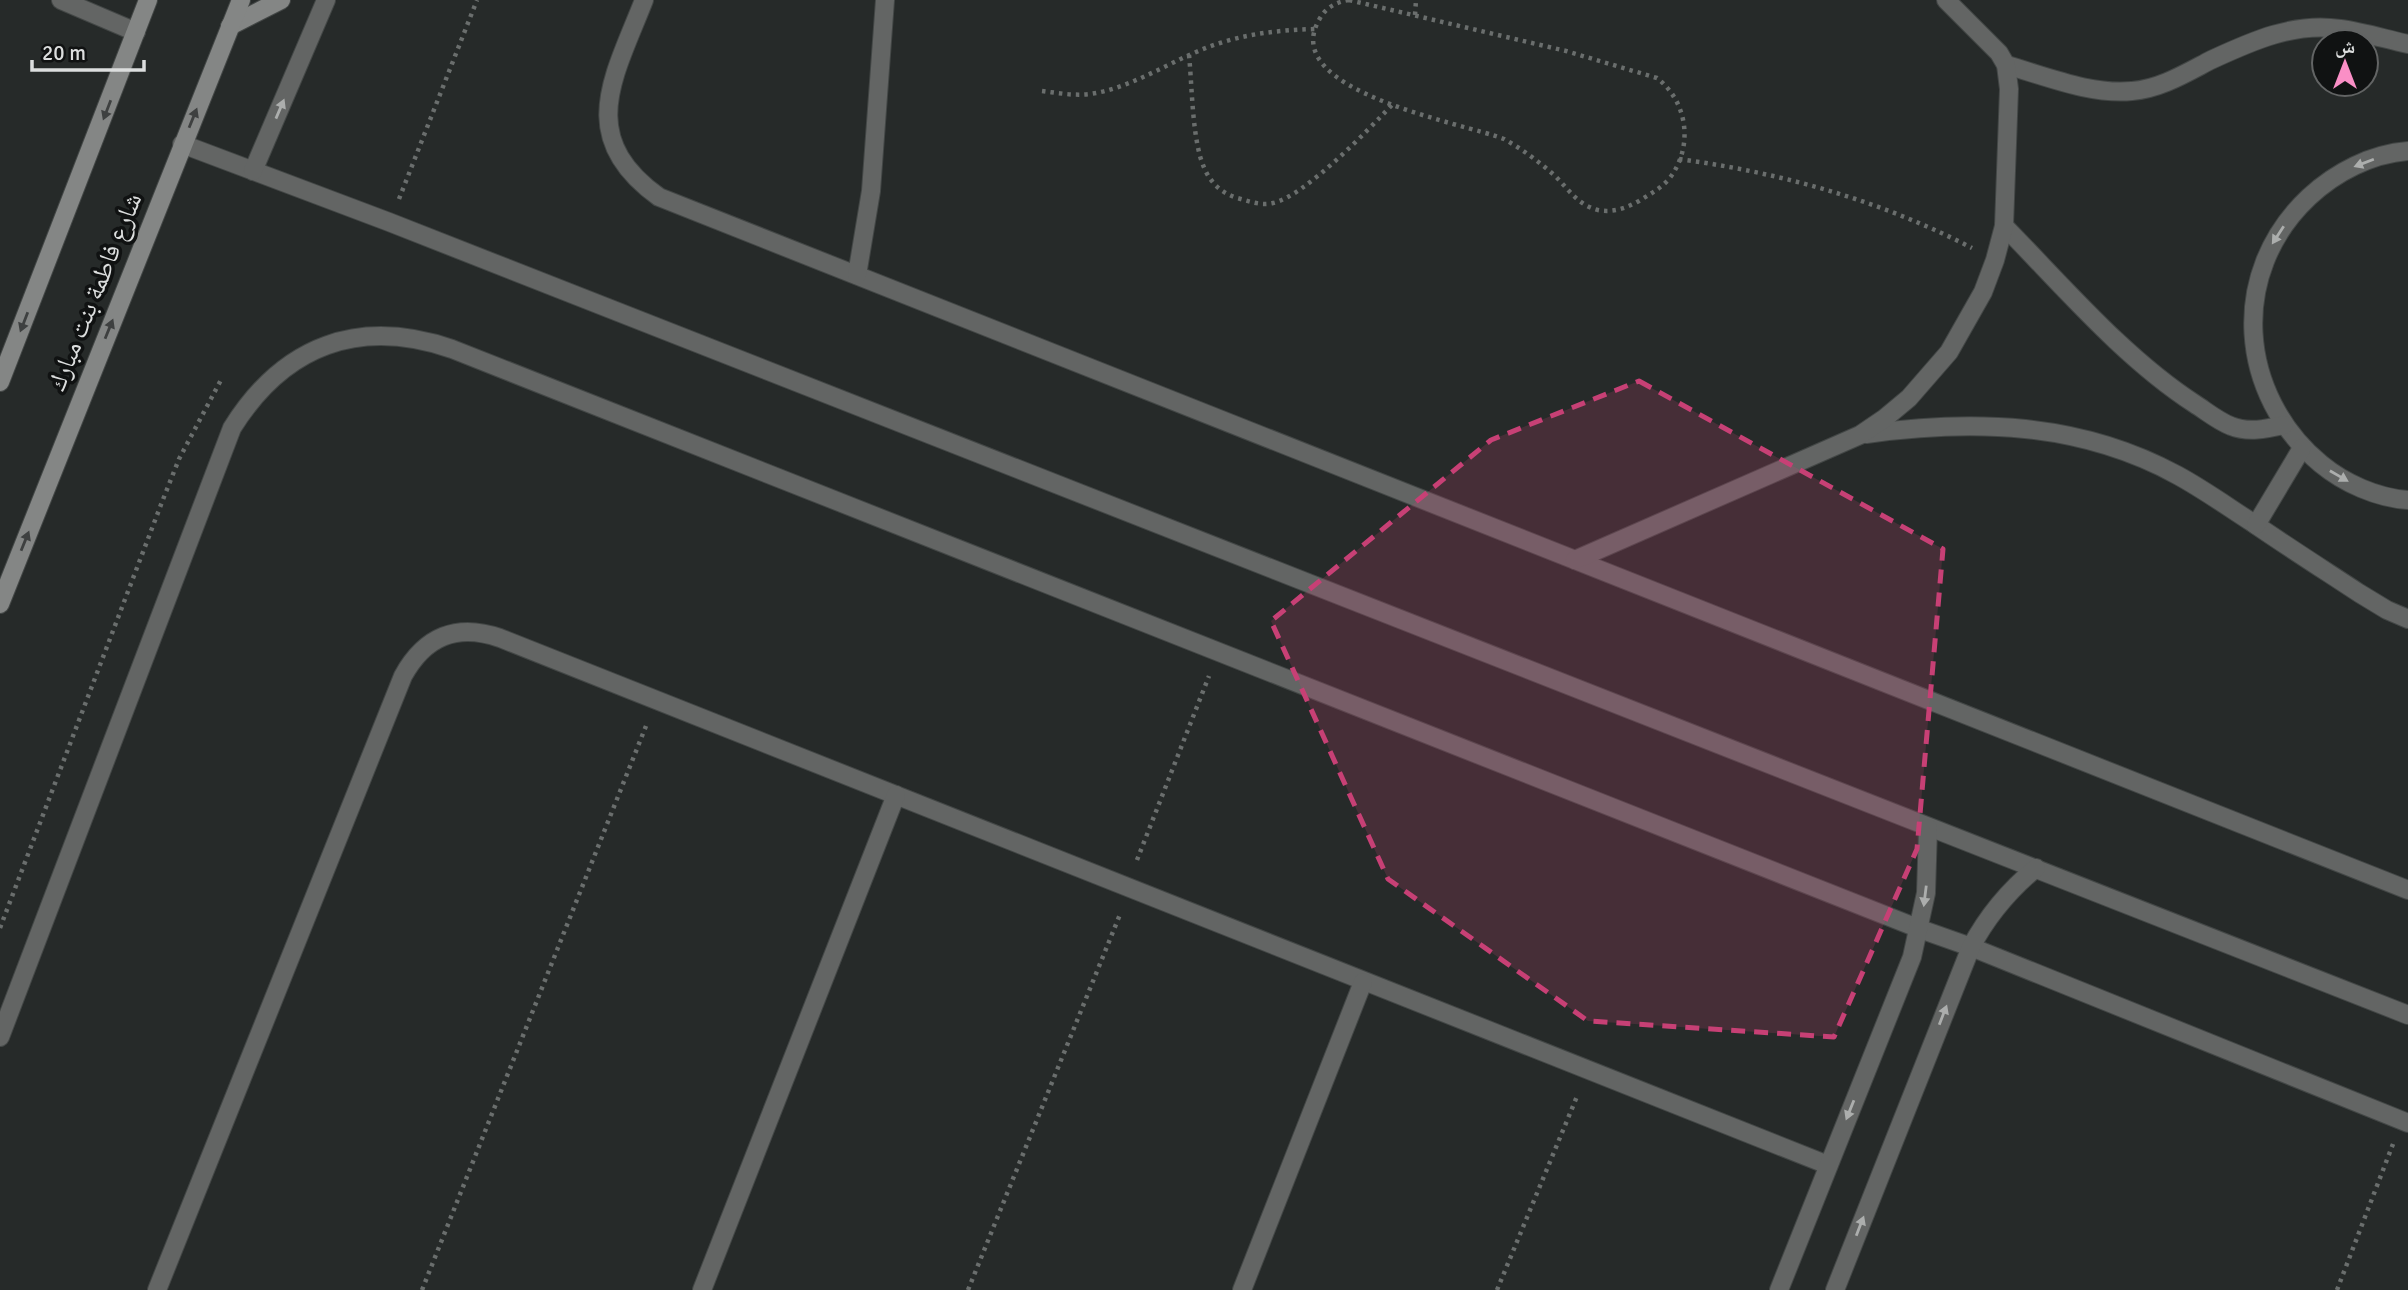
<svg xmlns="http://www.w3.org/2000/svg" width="2408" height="1290" font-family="Signika,'Noto Naskh Arabic',sans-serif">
	<rect width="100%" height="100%" fill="#262a29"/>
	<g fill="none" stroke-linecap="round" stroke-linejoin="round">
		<defs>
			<g id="lane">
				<path d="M61,0L136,32"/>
				<path d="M644,0C614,77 575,137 659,197L2408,890"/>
				<path d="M2006,65C2046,76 2090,95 2132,91C2160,89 2186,73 2211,60C2252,41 2294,22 2340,29C2363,32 2385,39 2408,44"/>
				<path d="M2408,151C2371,154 2336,172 2309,197C2228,273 2238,395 2321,464C2344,483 2377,498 2408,500"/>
				<path d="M2004,226C2064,287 2124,358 2195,404C2206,411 2218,421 2231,426C2248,433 2266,429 2284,425"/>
				<path d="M857,275L871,191L885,0"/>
				<path d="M1866,434C1973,419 2080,422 2177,475C2203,489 2228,507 2253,523C2288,547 2324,570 2359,593L2387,610L2408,619"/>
				<path d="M2256,525L2302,448"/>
				<path d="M1575,560L1860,435L1885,418L1909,398L1949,352L1983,292L1995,260L2004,226L2009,89L2006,65L1999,53L1946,0"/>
			</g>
			<g id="street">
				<path d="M182,144L389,222L2408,1015"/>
				<path d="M253,171L326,0"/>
				<path d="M0,1037L232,428C284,345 359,317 452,349L1920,929L1971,947L2408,1123"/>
				<path d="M157,1290L403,676C425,636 457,623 500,638L1828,1165"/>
				<path d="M702,1290L896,795"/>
				<path d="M1242,1290L1363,982"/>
				<path d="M1779,1290L1912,957L1926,893L1928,828"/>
				<path d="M1835,1290L1971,947C1988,915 2008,891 2036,868"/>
			</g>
			<g id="secondary">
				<path d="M230,26L281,0"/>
				<path d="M0,382L148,0"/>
				<path d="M0,604L241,0"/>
			</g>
		</defs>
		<use href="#lane" stroke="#434746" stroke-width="20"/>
		<use href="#street" stroke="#434746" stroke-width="20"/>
		<use href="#secondary" stroke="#434746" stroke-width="20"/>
		<g stroke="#6a6e6d" stroke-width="4.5" stroke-dasharray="3.5 5" stroke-linecap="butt">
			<path d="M1349,0L1566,51L1657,78C1688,102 1694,147 1669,179C1660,189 1650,194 1639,201C1626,208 1613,213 1598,210C1577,205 1568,188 1553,174C1538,161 1522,149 1504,139C1464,123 1278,92 1319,20C1325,8 1336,2 1349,0Z"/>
			<path d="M1415,15L1416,0"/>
			<path d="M1189,55C1192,86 1192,126 1200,156C1206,177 1216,191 1237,198C1249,201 1260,206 1273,203C1305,196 1368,130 1392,105"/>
			<path d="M1042,91C1058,93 1074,96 1090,94C1137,87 1175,57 1220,43C1251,33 1282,30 1315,29"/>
			<path d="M1679,159C1782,173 1879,200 1972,248"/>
			<path d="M399,199L477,0"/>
			<path d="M1137,860L1209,676"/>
			<path d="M0,928L162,502L179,459L222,378"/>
			<path d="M422,1290L646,726"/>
			<path d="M968,1290L1121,912"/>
			<path d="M1497,1290L1578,1094"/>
			<path d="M2337,1290L2393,1144"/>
		</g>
		<use href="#lane" stroke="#636564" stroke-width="18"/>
		<use href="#street" stroke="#636564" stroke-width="18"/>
		<use href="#secondary" stroke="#848685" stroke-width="18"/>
	</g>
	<defs><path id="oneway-solid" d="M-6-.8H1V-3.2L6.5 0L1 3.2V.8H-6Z" transform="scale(1.75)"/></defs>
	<g fill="#acaead">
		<use href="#oneway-solid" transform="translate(280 109) rotate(-67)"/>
		<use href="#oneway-solid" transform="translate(2364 163) rotate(159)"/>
		<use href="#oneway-solid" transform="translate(2278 235) rotate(123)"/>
		<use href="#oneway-solid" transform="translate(2339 476) rotate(30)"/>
		<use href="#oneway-solid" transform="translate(1925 896) rotate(97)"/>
		<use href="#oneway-solid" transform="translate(1943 1015) rotate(-69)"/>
		<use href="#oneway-solid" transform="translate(1850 1110) rotate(112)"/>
		<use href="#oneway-solid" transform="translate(1860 1226) rotate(-69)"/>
	</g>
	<g fill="#3e4040">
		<use href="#oneway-solid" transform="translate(107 110) rotate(111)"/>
		<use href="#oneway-solid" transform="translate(193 118) rotate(-68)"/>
		<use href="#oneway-solid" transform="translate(24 322) rotate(111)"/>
		<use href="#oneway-solid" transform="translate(109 329) rotate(-68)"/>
		<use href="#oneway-solid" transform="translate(25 541) rotate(-68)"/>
	</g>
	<path fill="#c74075" fill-opacity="0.2" stroke="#c74075" stroke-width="5" stroke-dasharray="14 9" stroke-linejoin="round" d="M1639,381L1943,549L1917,849L1834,1037L1588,1021L1388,879L1271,621L1491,440Z"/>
	<g text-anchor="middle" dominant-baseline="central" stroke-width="7" stroke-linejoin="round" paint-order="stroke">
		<g font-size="26" fill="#dcdede" stroke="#101212">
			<text transform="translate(95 292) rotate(-68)">شارع فاطمة بنت مبارك</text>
		</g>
	</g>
	<g transform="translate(2345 63)"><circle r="33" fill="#101212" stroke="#626464" stroke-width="2"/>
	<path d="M0-5L12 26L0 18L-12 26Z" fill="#fa8fc6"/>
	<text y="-10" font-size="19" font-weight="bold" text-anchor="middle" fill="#dcdede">ش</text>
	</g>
	<path d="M32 60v10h112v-10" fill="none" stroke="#dcdede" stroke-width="3.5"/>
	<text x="42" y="60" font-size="21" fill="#dcdede" stroke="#101212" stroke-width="5" paint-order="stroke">20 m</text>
</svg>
